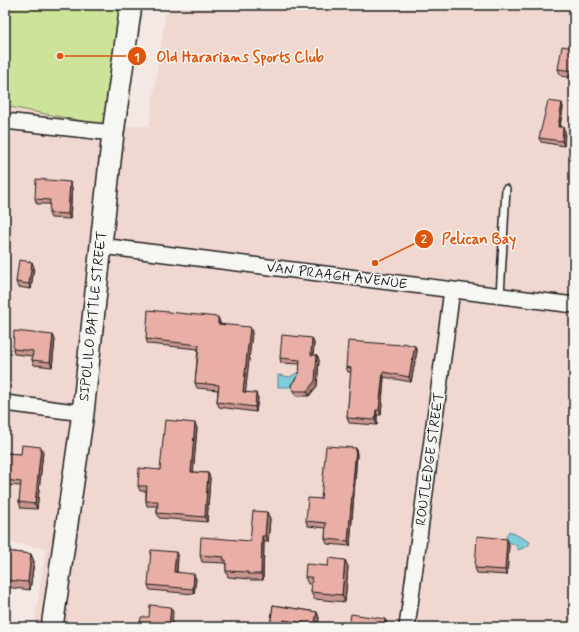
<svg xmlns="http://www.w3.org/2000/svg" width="579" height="632" font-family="Mynerve,sans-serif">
	<rect width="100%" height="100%" fill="#f3e8e3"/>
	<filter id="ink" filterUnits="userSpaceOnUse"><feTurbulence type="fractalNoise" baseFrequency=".025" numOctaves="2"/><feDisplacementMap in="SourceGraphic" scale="8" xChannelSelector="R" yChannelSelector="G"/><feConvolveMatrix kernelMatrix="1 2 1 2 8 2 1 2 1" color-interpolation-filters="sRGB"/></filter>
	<g filter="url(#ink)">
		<path fill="#f0d7d0" d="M167,5H574V627H34L46,548L5,542V106L107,126H149Z"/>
		<path fill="#cce399" stroke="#74805a" d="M5,5H121L107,126L5,106Z"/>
		<g fill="#7ecddc" stroke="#57868f">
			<path d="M302,370L295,387H278V375L290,377Z"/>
			<path d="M509,531L530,542L528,546L518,550L517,546L505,540Z"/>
		</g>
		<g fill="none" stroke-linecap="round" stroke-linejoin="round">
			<defs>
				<path id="service" d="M500,296L506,189"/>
				<g id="minor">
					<path d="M5,121L113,133"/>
					<path d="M101,246L574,305"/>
					<path d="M5,403L83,413"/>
					<path d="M407,627L452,290"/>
				</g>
				<path id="secondary" d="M52,627L83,413L113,133L131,5"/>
			</defs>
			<use href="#service" stroke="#1c1c1c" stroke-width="10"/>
			<use href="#minor" stroke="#1c1c1c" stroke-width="18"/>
			<use href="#secondary" stroke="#1c1c1c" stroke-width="24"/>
			<use href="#service" stroke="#f6f6f2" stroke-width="7"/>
			<use href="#minor" stroke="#f6f6f2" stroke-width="15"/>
			<use href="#secondary" stroke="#f6f6f2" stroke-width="21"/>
		</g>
		<g fill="#c8968e" stroke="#1c1c1c">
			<path d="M574,48V78L561,76L558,69Z"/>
			<path d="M562,103L563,108L560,127L565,131L564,146L541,142L539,138Z"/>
			<path d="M72,187L70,219L51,218L49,213L50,204H37L35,199Z"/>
			<path d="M34,267L31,289L18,287L16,282Z"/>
			<path d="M220,322V324L252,332L245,392L258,398L256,412L219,407L217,402L218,390L197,388L195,383L198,349L148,344L146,339Z"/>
			<path d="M53,335L55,340L52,367L34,365L32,360L33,356L14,354L13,349Z"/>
			<path d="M314,343L313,355H317L319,360L317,386L309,396H296L291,385L299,374L300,364L281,363L280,358Z"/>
			<path d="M402,345L415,346L417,351L411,382L384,377L381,415H377V425L349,423L347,418L351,372H348L346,367Z"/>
			<path d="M197,428L193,472L208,473L210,478L207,522L159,518L157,513V506H147L146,501V491H140L138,486L160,470Z"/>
			<path d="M43,452L37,509L21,508L19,502L21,486L5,485V453L21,454Z"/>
			<path d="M357,454L350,546L327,544L325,539L326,528L308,526L306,521L321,499Z"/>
			<path d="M267,512L270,519L268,542H264L263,580H250V579L228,577L226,571V566L225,563L202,562L200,555L250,541Z"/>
			<path d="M509,544L507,575L477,573L475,568Z"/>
			<path d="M5,551L31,554L34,562L30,590L5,587Z"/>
			<path d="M178,557L177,572L196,579L194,594L150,590L148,585Z"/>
			<path d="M345,560L348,567L345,602L314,599L311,592L312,584H308L305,577L328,566Z"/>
			<path d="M273,605L317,612L319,618L318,622L338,627H292L286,626V627H270Z"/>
		</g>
		<g fill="#a37a74" stroke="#1c1c1c">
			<path d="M562,103L563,108L559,131L558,127Z"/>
			<path d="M563,127L565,131L564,146L562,141Z"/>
			<path d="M70,182L72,187L70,219L68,214Z"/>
			<path d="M32,262L34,267L31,289L29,284Z"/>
			<path d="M218,317L220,322L219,329L218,324Z"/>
			<path d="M250,327L252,332L245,397L243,392Z"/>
			<path d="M53,335L55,340L52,367L50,362Z"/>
			<path d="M312,338L314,343L313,360L311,355Z"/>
			<path d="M415,346L417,351L411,382L409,377Z"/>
			<path d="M317,355L319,360L317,386L309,396L307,391Z"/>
			<path d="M383,372L384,377L381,415L379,410Z"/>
			<path d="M256,393L258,398L256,412L255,407Z"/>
			<path d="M376,410L377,415V425L375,420Z"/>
			<path d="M195,423L197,428L193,477L191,472Z"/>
			<path d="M41,447L43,452L37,509L35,504Z"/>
			<path d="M356,448L357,454L350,546L348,541Z"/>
			<path d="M208,473L210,478L207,522L205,517Z"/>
			<path d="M267,512L270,519L268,542L265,536Z"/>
			<path d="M262,536L264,542L263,580L261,574Z"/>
			<path d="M507,539L509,544L507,575L505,570Z"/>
			<path d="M176,552L178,557L176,577L174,572Z"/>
			<path d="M31,554L34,562L30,590L28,582Z"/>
			<path d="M345,560L348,567L345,602L342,595Z"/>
			<path d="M194,574L196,579L194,594L193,589Z"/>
			<path d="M171,607L173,612L172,627H169Z"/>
			<path d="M317,612L319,618L318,627L315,622Z"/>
			<path d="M385,619L388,626V627H385Z"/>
			<path d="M284,620L286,626V627H283Z"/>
		</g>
		<g fill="#e9aea5" stroke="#1c1c1c">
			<path d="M562,46L574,48V71L558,69Z"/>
			<path d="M548,101L562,103L558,127H563L562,141L539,138Z"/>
			<path d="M36,179L70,182L68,214L49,213L50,200L35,199Z"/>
			<path d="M19,260L32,262L29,284L16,282Z"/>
			<path d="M148,310L218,317V324L250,327L243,392L256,393L255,407L217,402L219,385L195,383L199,345L146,339Z"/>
			<path d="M14,331L53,335L50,362L32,360L33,351L13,349Z"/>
			<path d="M282,335L312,338L311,355H317L315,381L307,391H294L291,385L299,374L300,360L280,358Z"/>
			<path d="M348,341L402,345L403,343L415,346L409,377L383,372L379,410H376L375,420L347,418L351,368L346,367Z"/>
			<path d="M165,420L195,423L191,472L208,473L205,517L157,513L158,501H146L147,486H138L139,468L160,470Z"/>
			<path d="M22,445L41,447L35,504L19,502L21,482L5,480V453L21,454Z"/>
			<path d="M326,446L356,448L348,541L325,539L326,523L306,521L308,498L321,499Z"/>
			<path d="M253,511L267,512L265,536H262L261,574H248V572L226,571V560H223L224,557L200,555L201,537L250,541Z"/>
			<path d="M477,536L507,539L505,570L475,568Z"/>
			<path d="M151,550L176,552L174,572L194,574L193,589L148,585Z"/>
			<path d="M5,551L31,554L28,582L5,580Z"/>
			<path d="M329,558L345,560L342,595L311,592L312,577H305L306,564L328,566Z"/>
			<path d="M150,605L171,607L169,627H140L141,617H149Z"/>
			<path d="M273,605L317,612L315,622L337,624V627H314L315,625L284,620L283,627H270Z"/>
			<path d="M351,614L385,619V627H354L349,626Z"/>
		</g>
	</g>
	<g text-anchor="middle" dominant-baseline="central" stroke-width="3" stroke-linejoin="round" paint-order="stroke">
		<g font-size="14" fill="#1c1c1c" stroke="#f6f6f2">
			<text transform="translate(337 276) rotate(7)">VAN PRAAGH AVENUE</text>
			<text transform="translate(93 316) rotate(-84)">SIPOLILO BATTLE STREET</text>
			<text transform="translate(430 459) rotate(-82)">ROUTLEDGE STREET</text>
		</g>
	</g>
	<path fill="none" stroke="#de560d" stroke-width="1.5" d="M60 56L137 56M375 263L424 239"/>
	<g fill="#de560d" stroke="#f6f6f2" stroke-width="1.5">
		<circle cx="60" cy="56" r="4"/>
		<circle cx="375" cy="263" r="4"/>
		<circle cx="137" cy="56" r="10"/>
		<circle cx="424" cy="239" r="10"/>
	</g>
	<g font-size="12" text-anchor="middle" font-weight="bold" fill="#fff">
		<text x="137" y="61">1</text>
		<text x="424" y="243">2</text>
	</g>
	<g font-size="15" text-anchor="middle" font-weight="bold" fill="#de560d" stroke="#f6f6f2" stroke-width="3" stroke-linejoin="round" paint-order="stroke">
		<text x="240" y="62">Old Hararians Sports Club</text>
		<text x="479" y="244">Pelican Bay</text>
	</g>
	<rect width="579" height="632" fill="none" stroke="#f6f6f2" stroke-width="20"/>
	<rect x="10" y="10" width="559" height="612" fill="none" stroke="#1c1c1c" stroke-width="1.5" filter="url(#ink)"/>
</svg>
